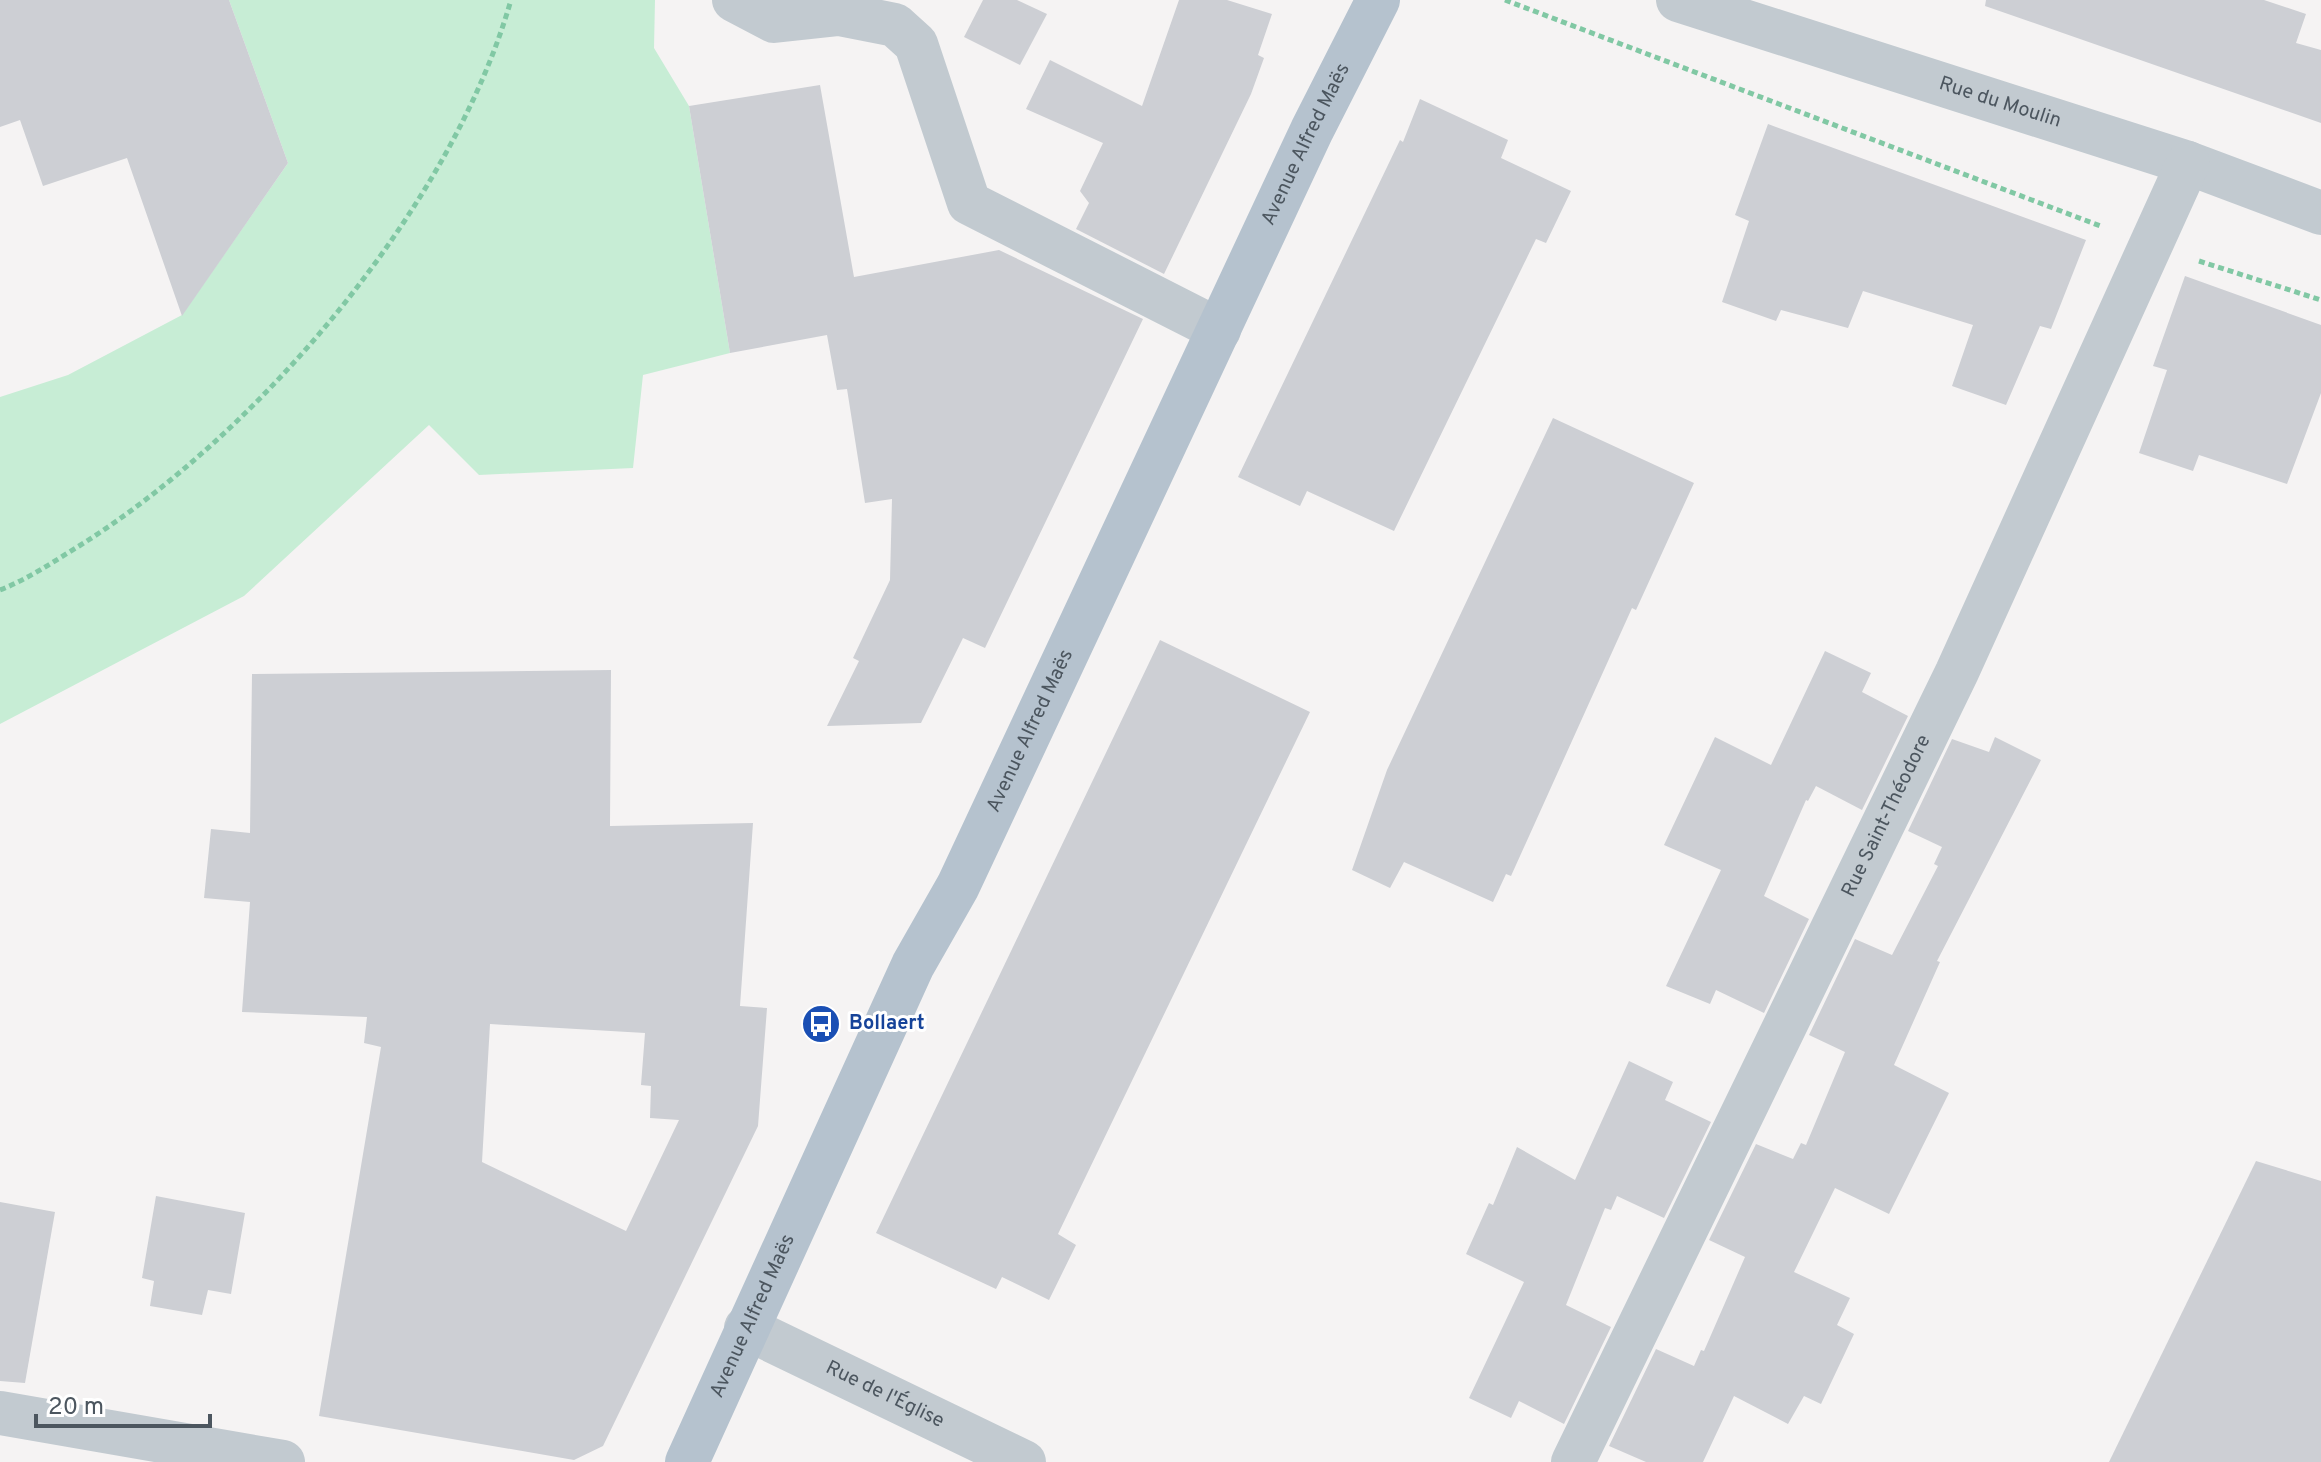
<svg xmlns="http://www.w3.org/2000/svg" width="2321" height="1462" font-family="Overpass,sans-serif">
	<rect width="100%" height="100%" fill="#f5f3f3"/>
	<path fill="#c7edd5" d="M229,0H655L654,48L689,106L730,353L643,375L633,468L479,475L429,425L244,596L0,724V397L68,375L182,315L288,163Z"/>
	<g fill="#cdcfd4" fill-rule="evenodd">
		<path d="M0,0H229L288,163L182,316L127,158L43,186L20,120L0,127Z"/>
		<path d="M983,0H1017L1047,14L1020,65L964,37Z"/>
		<path d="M1179,0H1227L1272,14L1258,55L1264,58L1251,94L1164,274L1076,229L1089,203L1080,191L1103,143L1026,109L1050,60L1142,106Z"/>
		<path d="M1986,0H2264L2306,14L2296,43L2321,50V123L1985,6Z"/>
		<path d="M820,85L854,277L999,250L1143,319L985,648L963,638L921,723L827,726L859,661L853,658L890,580L892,499L865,503L847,389L837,390L827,335L730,353L689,106Z"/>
		<path d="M1420,99L1508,140L1501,158L1571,191L1546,243L1536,239L1394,531L1307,491L1300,506L1238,477L1400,140L1403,142Z"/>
		<path d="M1768,124L2086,240L2051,329L2040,326L2006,405L1952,386L1973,325L1863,291L1848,328L1781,310L1776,321L1722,302L1749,221L1735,215Z"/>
		<path d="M2185,276L2321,325V393L2287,484L2199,455L2193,471L2139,453L2167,370L2153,366Z"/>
		<path d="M1553,418L1694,483L1636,610L1632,608L1511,876L1506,874L1493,902L1404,862L1390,888L1352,870L1387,770Z"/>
		<path d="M1160,640L1310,712L1058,1234L1076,1245L1049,1300L1002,1277L996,1289L876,1233Z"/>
		<path d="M1825,651L1871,673L1862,692L1908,716L1862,810L1816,786L1808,801L1806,800L1764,896L1809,919L1764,1013L1716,990L1710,1004L1666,986L1721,870L1664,845L1715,737L1771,765Z"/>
		<path d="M611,670L610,826L753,823L740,1006L767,1008L758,1126L603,1446L574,1460L319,1416L381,1047L364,1043L367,1017L242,1012L250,902L204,898L211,829L250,833L252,674ZM490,1024L645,1033L641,1085L651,1086L650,1118L679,1120L626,1231L482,1162Z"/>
		<path d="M1995,737L2041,760L1937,961L1940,962L1894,1065L1949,1093L1889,1214L1835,1188L1794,1272L1850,1298L1837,1325L1854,1334L1821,1404L1804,1396L1788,1424L1734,1396L1703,1462H1646L1609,1446L1656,1349L1694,1366L1701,1350L1704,1351L1745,1257L1709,1240L1756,1144L1793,1159L1801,1143L1806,1145L1845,1052L1809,1035L1855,939L1892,955L1938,866L1934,864L1942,847L1908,831L1952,739L1989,752Z"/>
		<path d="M1629,1061L1673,1082L1665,1100L1711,1122L1664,1218L1617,1196L1611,1210L1605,1208L1566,1305L1611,1327L1564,1424L1519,1401L1511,1418L1469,1398L1524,1282L1466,1254L1489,1203L1493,1205L1517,1147L1575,1180Z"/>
		<path d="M2256,1161L2321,1181V1462H2109Z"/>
		<path d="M156,1196L245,1213L231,1294L208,1290L202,1315L150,1306L154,1281L142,1278Z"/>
		<path d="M0,1202L55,1212L25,1383L0,1381Z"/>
	</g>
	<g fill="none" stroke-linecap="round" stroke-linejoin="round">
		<g stroke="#81c8a4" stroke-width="5" stroke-dasharray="6 4" stroke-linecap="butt">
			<path d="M1505,0L2103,227"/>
			<path d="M2199,261L2321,300"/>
			<path d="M0,590C28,579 53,562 79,546C260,433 452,206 511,0"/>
		</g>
		<g stroke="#c2cad0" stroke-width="44">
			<path d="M734,0L774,21L839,14L895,25L916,44L969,203L1219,330"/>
			<path id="s1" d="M1678,0L2188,163L2321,213"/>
			<path id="s2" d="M746,1328L1024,1462"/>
			<path d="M0,1413L283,1462"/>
			<path id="s3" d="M1573,1462L1957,672L2188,163"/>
		</g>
		<path stroke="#b5c2ce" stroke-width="44" id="s4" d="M687,1462L913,965L958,886L1312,130L1378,0"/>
	</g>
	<defs>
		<symbol id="bus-disc" viewBox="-11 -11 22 22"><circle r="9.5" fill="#1a4fb4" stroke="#fff"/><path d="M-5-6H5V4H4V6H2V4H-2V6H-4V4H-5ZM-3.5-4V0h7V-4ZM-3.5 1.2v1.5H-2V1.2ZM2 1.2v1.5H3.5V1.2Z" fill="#fff"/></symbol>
	</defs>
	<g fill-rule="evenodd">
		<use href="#bus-disc" x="799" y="1002" width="44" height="44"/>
	</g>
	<g text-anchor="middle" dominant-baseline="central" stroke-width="6" stroke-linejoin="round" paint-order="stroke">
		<g font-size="20" fill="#4c565f" stroke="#fff">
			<text stroke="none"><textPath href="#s1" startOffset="338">Rue du Moulin</textPath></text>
			<text stroke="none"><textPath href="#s4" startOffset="1456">Avenue Alfred Maës</textPath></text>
			<text stroke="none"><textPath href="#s4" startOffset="808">Avenue Alfred Maës</textPath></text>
			<text stroke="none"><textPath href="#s3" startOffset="718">Rue Saint-Théodore</textPath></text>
			<text stroke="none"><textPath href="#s4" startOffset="160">Avenue Alfred Maës</textPath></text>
			<text stroke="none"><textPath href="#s2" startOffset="154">Rue de l'Église</textPath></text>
		</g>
		<g font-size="20" font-weight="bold" fill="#164399" stroke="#fff" text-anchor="start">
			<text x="849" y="1024">Bollaert</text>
		</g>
	</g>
	<path d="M36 1414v12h174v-12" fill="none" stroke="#4c565f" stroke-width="4"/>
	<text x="48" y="1414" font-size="24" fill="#4c565f" stroke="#ffffff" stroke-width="6" paint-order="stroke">20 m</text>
</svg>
